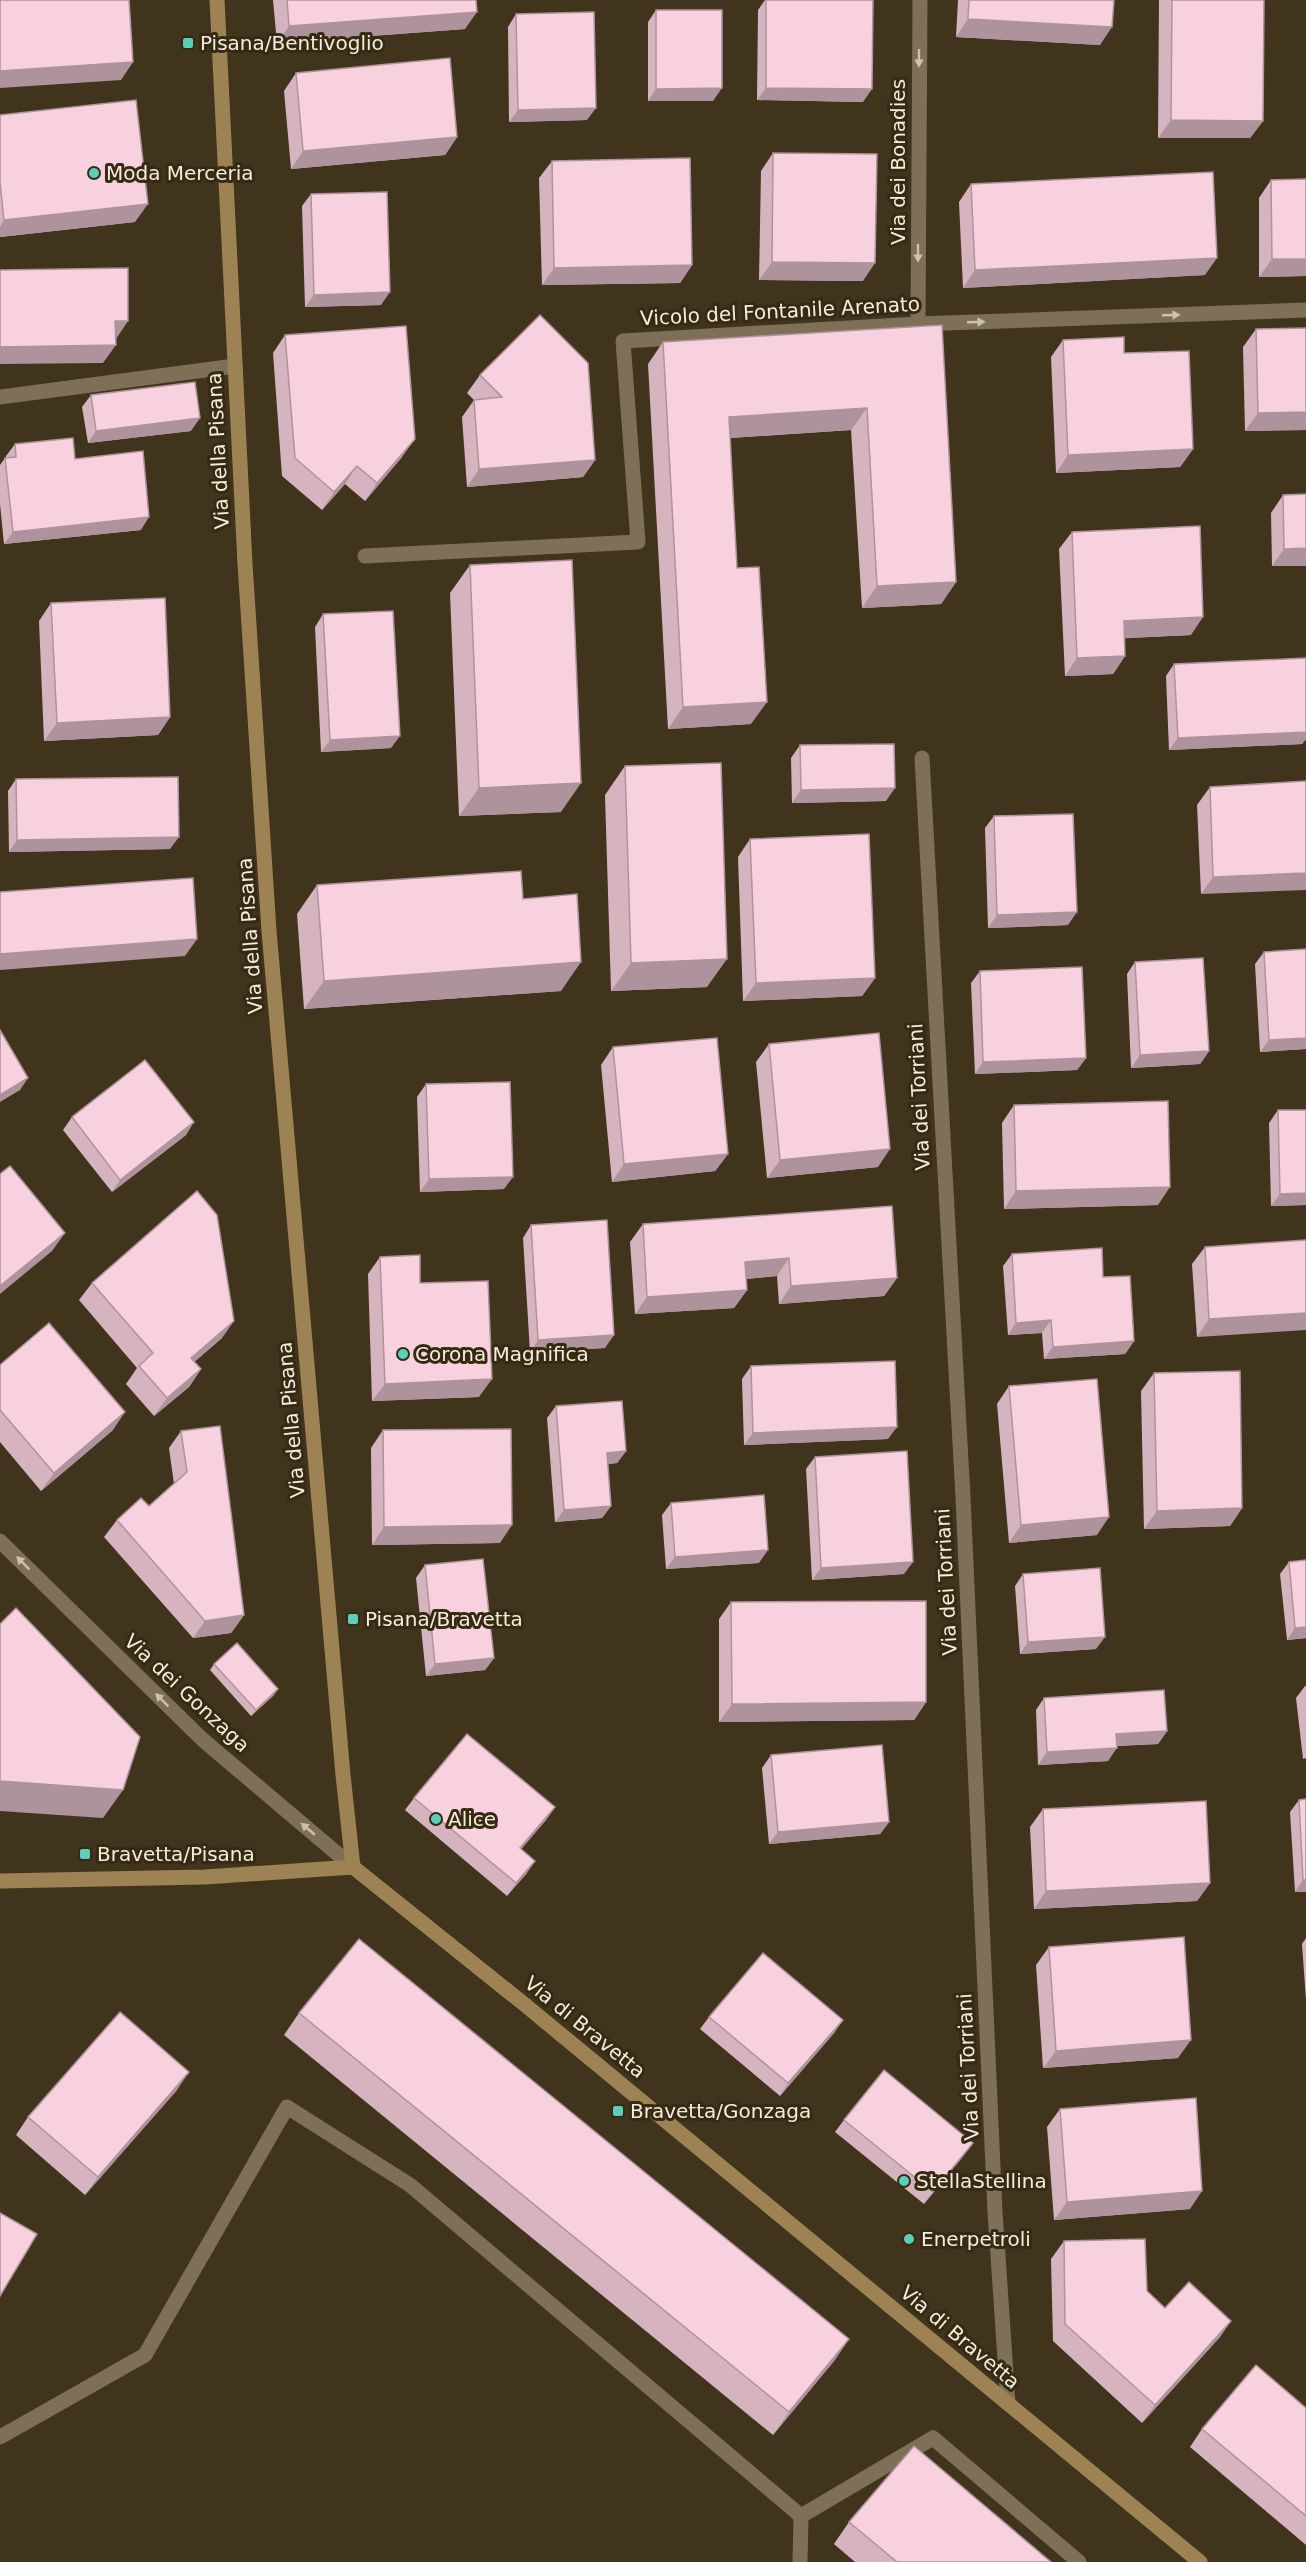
<svg xmlns="http://www.w3.org/2000/svg" width="1306" height="2562" font-family="'DejaVu Sans',sans-serif">
	<rect width="100%" height="100%" fill="#41341c"/>
	<g fill="none" stroke-linecap="round" stroke-linejoin="round">
		<g stroke="#7e7056" stroke-width="15">
			<path d="M0,397L235,366"/>
			<path d="M0,2437L145,2355L287,2107L410,2185L801,2516L800,2562"/>
			<path d="M801,2516L933,2438L1079,2562"/>
		</g>
		<g stroke="#7e7056" stroke-width="15">
			<path d="M918,324L920,0"/>
			<path d="M365,556L638,542L623,341L918,324L1306,310"/>
			<path d="M922,758L963,1497L995,2212L1008,2403"/>
			<path d="M0,1541L203,1740L353,1867"/>
		</g>
		<g stroke="#9d8354" stroke-width="15">
			<path d="M217,0L245,564L269,931L343,1775L353,1867"/>
			<path d="M0,1881L205,1877L353,1867L524,2004L1200,2562"/>
		</g>
	</g>
	<g fill="#d5b4c0">
		<path d="M273,0H476L465,29L277,43Z"/>
		<path d="M765,0H766L863,102L757,100L758,10Z"/>
		<path d="M958,0H1114L1100,45L956,37Z"/>
		<path d="M1159,0H1264L1263,121L1250,138H1158Z"/>
		<path d="M656,10L713,101H648V22Z"/>
		<path d="M516,14L587,120L509,122L508,27Z"/>
		<path d="M296,73L457,137L445,155L291,169L284,91Z"/>
		<path d="M0,115L135,222L0,237Z"/>
		<path d="M773,153L863,281L759,280L761,171Z"/>
		<path d="M552,161L692,265L680,283L542,285L539,178Z"/>
		<path d="M1271,180L1306,276L1259,277V198Z"/>
		<path d="M971,184L1205,275L963,288L959,202Z"/>
		<path d="M311,194L381,305L305,307L302,206Z"/>
		<path d="M942,325L956,582L941,604L862,608L851,430L730,438L737,568L751,724L668,729L648,364L663,342Z"/>
		<path d="M1306,328V430L1245,431L1243,347L1256,329Z"/>
		<path d="M285,335L402,457L365,501L345,484L322,510L282,476L273,353Z"/>
		<path d="M1063,340L1124,353L1193,449L1180,467L1056,473L1051,357Z"/>
		<path d="M480,375L595,460L583,477L467,487L462,417L474,400L467,393Z"/>
		<path d="M91,395L191,431L88,443L82,407Z"/>
		<path d="M15,444L75,459L141,530L4,544L0,504V465L5,458H6V456Z"/>
		<path d="M1306,494V566H1272L1271,513L1283,495Z"/>
		<path d="M1072,532L1191,635L1125,638V656L1113,674L1065,676L1059,549Z"/>
		<path d="M470,565L561,812L459,816L450,593Z"/>
		<path d="M51,603L170,717L158,735L44,741L39,621Z"/>
		<path d="M323,614L391,748L321,752L315,627Z"/>
		<path d="M1306,658V739L1302,744L1169,750L1166,676L1174,664Z"/>
		<path d="M800,745L886,801L792,803L791,758Z"/>
		<path d="M625,766L707,987L611,991L605,795Z"/>
		<path d="M16,779L170,849L9,852L8,791Z"/>
		<path d="M1306,781L1201,894L1197,805L1210,787Z"/>
		<path d="M994,816L1068,925L988,928L985,828Z"/>
		<path d="M750,839L875,978L862,996L743,1001L738,857Z"/>
		<path d="M317,885L523,899L561,991L304,1009L297,914Z"/>
		<path d="M1306,949V1049L1260,1052L1255,964L1264,952Z"/>
		<path d="M1135,962L1209,1051L1200,1064L1131,1068L1127,974Z"/>
		<path d="M980,971L1086,1058L1077,1070L975,1074L971,983Z"/>
		<path d="M769,1044L878,1167L767,1178L756,1062Z"/>
		<path d="M613,1047L728,1154L715,1171L612,1182L601,1065Z"/>
		<path d="M426,1084L504,1189L420,1192L417,1097Z"/>
		<path d="M1014,1105L1158,1205L1004,1209L1002,1123Z"/>
		<path d="M1278,1110L1306,1205L1271,1206L1269,1123Z"/>
		<path d="M72,1117L186,1135L112,1192L63,1130Z"/>
		<path d="M643,1224L897,1278L884,1296L779,1304L777,1276L746,1279L747,1290L734,1308L635,1314L630,1242Z"/>
		<path d="M531,1225L605,1348L530,1352L523,1238Z"/>
		<path d="M1306,1240L1197,1337L1192,1264L1205,1247Z"/>
		<path d="M1012,1254L1103,1277L1134,1341L1125,1354L1044,1359L1042,1333L1008,1335L1003,1266Z"/>
		<path d="M380,1257L420,1283L479,1397L372,1401L368,1274Z"/>
		<path d="M92,1283L222,1338L194,1362L201,1369L189,1387L154,1416L126,1384L137,1368L79,1300Z"/>
		<path d="M0,1365L113,1430L41,1491L0,1442Z"/>
		<path d="M751,1366L888,1439L744,1445L742,1379Z"/>
		<path d="M1154,1373L1242,1508L1230,1526L1144,1529L1141,1391Z"/>
		<path d="M1009,1386L1097,1535L1009,1543L997,1404Z"/>
		<path d="M556,1406L626,1451L617,1463L608,1464L611,1506L602,1518L555,1522L547,1418Z"/>
		<path d="M383,1430L500,1543L372,1545L371,1448Z"/>
		<path d="M181,1431L244,1615L231,1633L193,1638L104,1537L117,1520L149,1506L174,1484L169,1448Z"/>
		<path d="M815,1457L904,1574L812,1580L806,1469Z"/>
		<path d="M671,1503L759,1563L666,1569L662,1515Z"/>
		<path d="M1289,1562L1306,1638L1287,1640L1280,1574Z"/>
		<path d="M425,1565L494,1658L485,1670L426,1676L416,1578Z"/>
		<path d="M1023,1574L1096,1649L1020,1654L1015,1586Z"/>
		<path d="M731,1602L926,1702L914,1720L719,1722V1619Z"/>
		<path d="M214,1664L274,1695L251,1716L210,1670Z"/>
		<path d="M1305,1686H1306V1758L1303,1759L1296,1698Z"/>
		<path d="M1044,1698L1167,1731L1158,1744L1117,1746L1108,1761L1038,1765L1036,1710Z"/>
		<path d="M771,1755L889,1822L880,1834L769,1844L762,1768Z"/>
		<path d="M414,1798L555,1807L546,1820L521,1849L527,1873L507,1896L405,1810Z"/>
		<path d="M1299,1800L1306,1892H1295L1290,1812Z"/>
		<path d="M1043,1809L1210,1883L1197,1901L1034,1909L1030,1827Z"/>
		<path d="M1306,1938V2000L1302,1944Z"/>
		<path d="M1049,1947L1178,2058L1043,2068L1036,1965Z"/>
		<path d="M299,2013L849,2339L834,2361L773,2435L284,2035Z"/>
		<path d="M709,2017L843,2020L834,2033L780,2096L700,2029Z"/>
		<path d="M177,2090L85,2195L16,2135L28,2117Z"/>
		<path d="M1060,2109L1190,2209L1054,2220L1047,2127Z"/>
		<path d="M844,2120L964,2155L924,2204L835,2132Z"/>
		<path d="M1064,2241L1147,2291L1165,2308L1231,2321L1219,2338L1142,2423L1053,2341L1051,2259Z"/>
		<path d="M1306,2408V2545L1190,2447L1202,2429Z"/>
		<path d="M849,2522L1051,2562H855L834,2544Z"/>
	</g>
	<g fill="#ae929c">
		<path d="M477,12L465,29L277,43L289,26Z"/>
		<path d="M968,19L1112,27L1100,45L956,37Z"/>
		<path d="M133,62L121,80L0,88V71Z"/>
		<path d="M722,88L713,101H648L656,89Z"/>
		<path d="M766,88L872,89L863,102L757,100Z"/>
		<path d="M596,108L587,120L509,122L518,110Z"/>
		<path d="M1171,120L1263,121L1250,138H1158Z"/>
		<path d="M457,137L445,155L291,169L303,151Z"/>
		<path d="M148,204L135,222L0,237V227L4,220Z"/>
		<path d="M1217,258L1205,275L963,288L975,270Z"/>
		<path d="M1272,259H1306V276L1259,277Z"/>
		<path d="M772,262L875,263L863,281L759,280Z"/>
		<path d="M692,265L680,283L542,285L554,268Z"/>
		<path d="M390,292L381,305L305,307L314,295Z"/>
		<path d="M115,321H128L116,339Z"/>
		<path d="M116,345L103,363L0,364V347Z"/>
		<path d="M867,408L851,430L714,439L729,417Z"/>
		<path d="M1306,412V430L1245,431L1258,413Z"/>
		<path d="M200,418L191,431L88,443L96,431Z"/>
		<path d="M415,439L402,457L365,501L377,483Z"/>
		<path d="M1193,449L1180,467L1056,473L1068,455Z"/>
		<path d="M595,460L583,477L467,487L479,469Z"/>
		<path d="M357,466L345,484L322,510L334,492Z"/>
		<path d="M149,517L141,530L4,544L13,532Z"/>
		<path d="M1306,548V566H1272L1284,549Z"/>
		<path d="M956,582L941,604L862,608L877,586Z"/>
		<path d="M1203,617L1191,635L1112,639L1124,621Z"/>
		<path d="M1125,656L1113,674L1065,676L1077,658Z"/>
		<path d="M767,702L751,724L668,729L683,707Z"/>
		<path d="M170,717L158,735L44,741L57,723Z"/>
		<path d="M1306,732V739L1302,744L1169,750L1178,738Z"/>
		<path d="M400,736L391,748L321,752L330,740Z"/>
		<path d="M581,783L561,812L459,816L479,788Z"/>
		<path d="M895,788L886,801L792,803L801,790Z"/>
		<path d="M179,837L170,849L9,852L17,840Z"/>
		<path d="M1306,873V890L1201,894L1213,877Z"/>
		<path d="M1077,912L1068,925L988,928L997,915Z"/>
		<path d="M197,939L185,956L0,970V954Z"/>
		<path d="M727,959L707,987L611,991L631,963Z"/>
		<path d="M581,962L561,991L304,1009L324,981Z"/>
		<path d="M875,978L862,996L743,1001L756,983Z"/>
		<path d="M1306,1038V1049L1260,1052L1269,1040Z"/>
		<path d="M1209,1051L1200,1064L1131,1068L1140,1055Z"/>
		<path d="M1086,1058L1077,1070L975,1074L983,1062Z"/>
		<path d="M28,1078L20,1090L0,1102V1095Z"/>
		<path d="M194,1122L186,1135L112,1192L120,1180Z"/>
		<path d="M890,1149L878,1167L767,1178L780,1160Z"/>
		<path d="M728,1154L715,1171L612,1182L624,1164Z"/>
		<path d="M513,1177L504,1189L420,1192L429,1179Z"/>
		<path d="M1170,1187L1158,1205L1004,1209L1016,1191Z"/>
		<path d="M1306,1193V1205L1271,1206L1280,1194Z"/>
		<path d="M65,1233L52,1251L0,1294V1286Z"/>
		<path d="M789,1258L777,1276L733,1280L745,1262Z"/>
		<path d="M897,1278L884,1296L779,1304L791,1286Z"/>
		<path d="M747,1290L734,1308L635,1314L647,1297Z"/>
		<path d="M1306,1313V1330L1197,1337L1209,1319Z"/>
		<path d="M1051,1320L1042,1333L1008,1335L1016,1323Z"/>
		<path d="M234,1321L222,1338L178,1376L191,1358Z"/>
		<path d="M614,1335L605,1348L530,1352L538,1340Z"/>
		<path d="M1134,1341L1125,1354L1044,1359L1053,1347Z"/>
		<path d="M201,1369L189,1387L154,1416L167,1398Z"/>
		<path d="M492,1379L479,1397L372,1401L385,1384Z"/>
		<path d="M125,1412L113,1430L41,1491L54,1473Z"/>
		<path d="M897,1427L888,1439L744,1445L753,1433Z"/>
		<path d="M626,1451L617,1463L598,1465L607,1453Z"/>
		<path d="M611,1506L602,1518L555,1522L564,1510Z"/>
		<path d="M1242,1508L1230,1526L1144,1529L1157,1511Z"/>
		<path d="M1109,1517L1097,1535L1009,1543L1021,1525Z"/>
		<path d="M512,1525L500,1543L372,1545L384,1527Z"/>
		<path d="M768,1550L759,1563L666,1569L675,1557Z"/>
		<path d="M913,1562L904,1574L812,1580L821,1568Z"/>
		<path d="M244,1615L231,1633L193,1638L205,1621Z"/>
		<path d="M1306,1627V1638L1287,1640L1295,1628Z"/>
		<path d="M1105,1637L1096,1649L1020,1654L1028,1642Z"/>
		<path d="M494,1658L485,1670L426,1676L435,1664Z"/>
		<path d="M278,1689L274,1695L251,1716L256,1710Z"/>
		<path d="M926,1702L914,1720L719,1722L732,1704Z"/>
		<path d="M1167,1731L1158,1744L1108,1746L1116,1734Z"/>
		<path d="M1117,1748L1108,1761L1038,1765L1047,1752Z"/>
		<path d="M0,1781L123,1790L103,1818L0,1811Z"/>
		<path d="M555,1807L546,1820L512,1860L520,1848Z"/>
		<path d="M889,1822L880,1834L769,1844L778,1832Z"/>
		<path d="M535,1861L527,1873L507,1896L516,1883Z"/>
		<path d="M1303,1880H1306V1892H1295Z"/>
		<path d="M1210,1883L1197,1901L1034,1909L1046,1891Z"/>
		<path d="M843,2020L834,2033L780,2096L788,2083Z"/>
		<path d="M1191,2040L1178,2058L1043,2068L1056,2051Z"/>
		<path d="M189,2072L177,2090L85,2195L98,2177Z"/>
		<path d="M973,2143L964,2155L924,2204L933,2192Z"/>
		<path d="M1202,2191L1190,2209L1054,2220L1067,2202Z"/>
		<path d="M1231,2321L1219,2338L1142,2423L1155,2405Z"/>
		<path d="M849,2339L834,2361L773,2435L789,2412Z"/>
	</g>
	<g fill="#f8d1df" stroke="#ae929c" stroke-width="1.5">
		<path d="M0,0H129L133,62L0,71Z"/>
		<path d="M287,0H476L477,12L289,26Z"/>
		<path d="M766,0H873L872,89L766,88Z"/>
		<path d="M969,0H1114L1112,27L968,19Z"/>
		<path d="M1172,0H1264L1263,121L1171,120Z"/>
		<path d="M656,10H722V88L656,89Z"/>
		<path d="M594,12L596,108L518,110L516,14Z"/>
		<path d="M450,58L457,137L303,151L296,73Z"/>
		<path d="M136,100L148,204L4,220L0,182V115Z"/>
		<path d="M773,153L877,154L875,263L772,262Z"/>
		<path d="M690,158L692,265L554,268L552,161Z"/>
		<path d="M1213,172L1217,258L975,270L971,184Z"/>
		<path d="M1306,179V259H1272L1271,180Z"/>
		<path d="M387,192L390,292L314,295L311,194Z"/>
		<path d="M128,268V321H115L116,345L0,347V270Z"/>
		<path d="M540,315L588,363L595,460L479,469L474,400L502,397L480,375Z"/>
		<path d="M942,325L956,582L877,586L867,408L729,417L737,568L759,567L767,702L683,707L663,342Z"/>
		<path d="M406,326L415,439L377,483L357,466L334,492L295,458L285,335Z"/>
		<path d="M1306,328V412L1258,413L1256,329Z"/>
		<path d="M1124,337V353L1189,351L1193,449L1068,455L1063,340Z"/>
		<path d="M195,382L200,418L96,431L91,395Z"/>
		<path d="M73,438L75,459L143,451L149,517L13,532L5,458L16,457L15,444Z"/>
		<path d="M1306,494V548L1284,549L1283,495Z"/>
		<path d="M1200,526L1203,617L1124,621L1125,656L1077,658L1072,532Z"/>
		<path d="M572,560L581,783L479,788L470,565Z"/>
		<path d="M165,598L170,717L57,723L51,603Z"/>
		<path d="M393,611L400,736L330,740L323,614Z"/>
		<path d="M1306,658V732L1178,738L1174,664Z"/>
		<path d="M894,744L895,788L801,790L800,745Z"/>
		<path d="M721,763L727,959L631,963L625,766Z"/>
		<path d="M178,777L179,837L17,840L16,779Z"/>
		<path d="M1306,781V873L1213,877L1210,787Z"/>
		<path d="M1073,814L1077,912L997,915L994,816Z"/>
		<path d="M869,834L875,978L756,983L750,839Z"/>
		<path d="M521,871L523,899L577,894L581,962L324,981L317,885Z"/>
		<path d="M193,878L197,939L0,954V892Z"/>
		<path d="M1306,949V1038L1269,1040L1264,952Z"/>
		<path d="M1203,958L1209,1051L1140,1055L1135,962Z"/>
		<path d="M1082,967L1086,1058L983,1062L980,971Z"/>
		<path d="M0,1030L28,1078L0,1095Z"/>
		<path d="M879,1033L890,1149L780,1160L769,1044Z"/>
		<path d="M717,1038L728,1154L624,1164L613,1047Z"/>
		<path d="M145,1060L194,1122L120,1180L72,1117Z"/>
		<path d="M510,1082L513,1177L429,1179L426,1084Z"/>
		<path d="M1168,1101L1170,1187L1016,1191L1014,1105Z"/>
		<path d="M1278,1110H1306V1193L1280,1194Z"/>
		<path d="M10,1166L65,1233L0,1286V1174Z"/>
		<path d="M197,1191L217,1215L234,1321L191,1358L201,1369L167,1398L139,1366L153,1353L92,1283Z"/>
		<path d="M892,1206L897,1278L791,1286L789,1258L745,1262L747,1290L647,1297L643,1224Z"/>
		<path d="M607,1220L614,1335L538,1340L531,1225Z"/>
		<path d="M1306,1240V1313L1209,1319L1205,1247Z"/>
		<path d="M1102,1248L1103,1277L1130,1276L1134,1341L1053,1347L1051,1320L1016,1323L1012,1254Z"/>
		<path d="M420,1255V1283L488,1281L492,1379L385,1384L380,1257Z"/>
		<path d="M49,1323L125,1412L54,1473L0,1410V1365Z"/>
		<path d="M895,1361L897,1427L753,1433L751,1366Z"/>
		<path d="M1240,1371L1242,1508L1157,1511L1154,1373Z"/>
		<path d="M1097,1379L1109,1517L1021,1525L1009,1386Z"/>
		<path d="M622,1401L626,1451L607,1453L611,1506L564,1510L556,1406Z"/>
		<path d="M220,1426L244,1615L205,1621L117,1520L141,1498L149,1506L187,1472L181,1431Z"/>
		<path d="M511,1429L512,1525L384,1527L383,1430Z"/>
		<path d="M907,1451L913,1562L821,1568L815,1457Z"/>
		<path d="M764,1495L768,1550L675,1557L671,1503Z"/>
		<path d="M483,1559L494,1658L435,1664L425,1565Z"/>
		<path d="M1306,1560V1627L1295,1628L1289,1562Z"/>
		<path d="M1100,1568L1105,1637L1028,1642L1023,1574Z"/>
		<path d="M926,1601V1702L732,1704L731,1602Z"/>
		<path d="M16,1608L140,1737L123,1790L0,1781V1624Z"/>
		<path d="M237,1643L278,1689L256,1710L214,1664Z"/>
		<path d="M1164,1690L1167,1731L1116,1734L1117,1748L1047,1752L1044,1698Z"/>
		<path d="M467,1734L555,1807L520,1848L535,1861L516,1883L414,1798Z"/>
		<path d="M882,1745L889,1822L778,1832L771,1755Z"/>
		<path d="M1306,1799V1880H1303L1299,1800Z"/>
		<path d="M1206,1801L1210,1883L1046,1891L1043,1809Z"/>
		<path d="M1184,1937L1191,2040L1056,2051L1049,1947Z"/>
		<path d="M359,1939L849,2339L789,2412L299,2013Z"/>
		<path d="M763,1953L843,2020L788,2083L709,2017Z"/>
		<path d="M120,2012L189,2072L98,2177L28,2117Z"/>
		<path d="M884,2070L973,2143L933,2192L844,2120Z"/>
		<path d="M1196,2098L1202,2191L1067,2202L1060,2109Z"/>
		<path d="M0,2213L37,2234L0,2296Z"/>
		<path d="M1145,2239L1147,2291L1165,2308L1189,2282L1231,2321L1155,2405L1065,2324L1064,2241Z"/>
		<path d="M1256,2365L1306,2408V2516L1202,2429Z"/>
		<path d="M914,2446L1051,2562H897L849,2522Z"/>
	</g>
	<defs><path id="oneway-solid" d="M-6-.8H1V-3.2L6.5 0L1 3.2V.8H-6Z" transform="scale(1.5)"/></defs>
	<g fill="#cbc1ae">
		<use href="#oneway-solid" transform="translate(919 58) rotate(90)"/>
		<use href="#oneway-solid" transform="translate(918 253) rotate(90)"/>
		<use href="#oneway-solid" transform="translate(1171 315) rotate(-2)"/>
		<use href="#oneway-solid" transform="translate(976 322) rotate(-2)"/>
		<use href="#oneway-solid" transform="translate(23 1563) rotate(-135)"/>
		<use href="#oneway-solid" transform="translate(162 1700) rotate(-135)"/>
		<use href="#oneway-solid" transform="translate(308 1829) rotate(-140)"/>
	</g>
	<g fill="#5dceb9" stroke="#362a12" stroke-width="2">
		<rect x="182" y="37" width="12" height="12" rx="3"/>
		<circle cx="94" cy="173" r="6"/>
		<circle cx="403" cy="1354" r="6"/>
		<rect x="347" y="1613" width="12" height="12" rx="3"/>
		<circle cx="436" cy="1819" r="6"/>
		<rect x="79" y="1848" width="12" height="12" rx="3"/>
		<rect x="612" y="2105" width="12" height="12" rx="3"/>
		<circle cx="904" cy="2181" r="6"/>
		<circle cx="909" cy="2239" r="6"/>
	</g>
	<g text-anchor="middle" dominant-baseline="central" stroke-width="6" stroke-linejoin="round" paint-order="stroke">
		<g font-size="20" fill="#f4ecde" stroke="#362a12" text-anchor="start">
			<text x="200" y="43">Pisana/Bentivoglio</text>
			<text x="106" y="173">Moda Merceria</text>
			<text x="415" y="1354">Corona Magnifica</text>
			<text x="365" y="1619">Pisana/Bravetta</text>
			<text x="448" y="1819">Alice</text>
			<text x="97" y="1854">Bravetta/Pisana</text>
			<text x="630" y="2111">Bravetta/Gonzaga</text>
			<text x="916" y="2181">StellaStellina</text>
			<text x="921" y="2239">Enerpetroli</text>
		</g>
		<g font-size="20" fill="#f4ecde" stroke="#362a12">
			<text transform="translate(898 162) rotate(-90)">Via dei Bonadies</text>
			<text transform="translate(780 311) rotate(-3)">Vicolo del Fontanile Arenato</text>
			<text transform="translate(218 451) rotate(-93)">Via della Pisana</text>
			<text transform="translate(250 936) rotate(-94)">Via della Pisana</text>
			<text transform="translate(919 1097) rotate(-93)">Via dei Torriani</text>
			<text transform="translate(291 1420) rotate(-95)">Via della Pisana</text>
			<text transform="translate(946 1582) rotate(-93)">Via dei Torriani</text>
			<text transform="translate(187 1693) rotate(43)">Via dei Gonzaga</text>
			<text transform="translate(585 2027) rotate(39)">Via di Bravetta</text>
			<text transform="translate(968 2067) rotate(-93)">Via dei Torriani</text>
			<text transform="translate(960 2337) rotate(40)">Via di Bravetta</text>
		</g>
	</g>
</svg>
